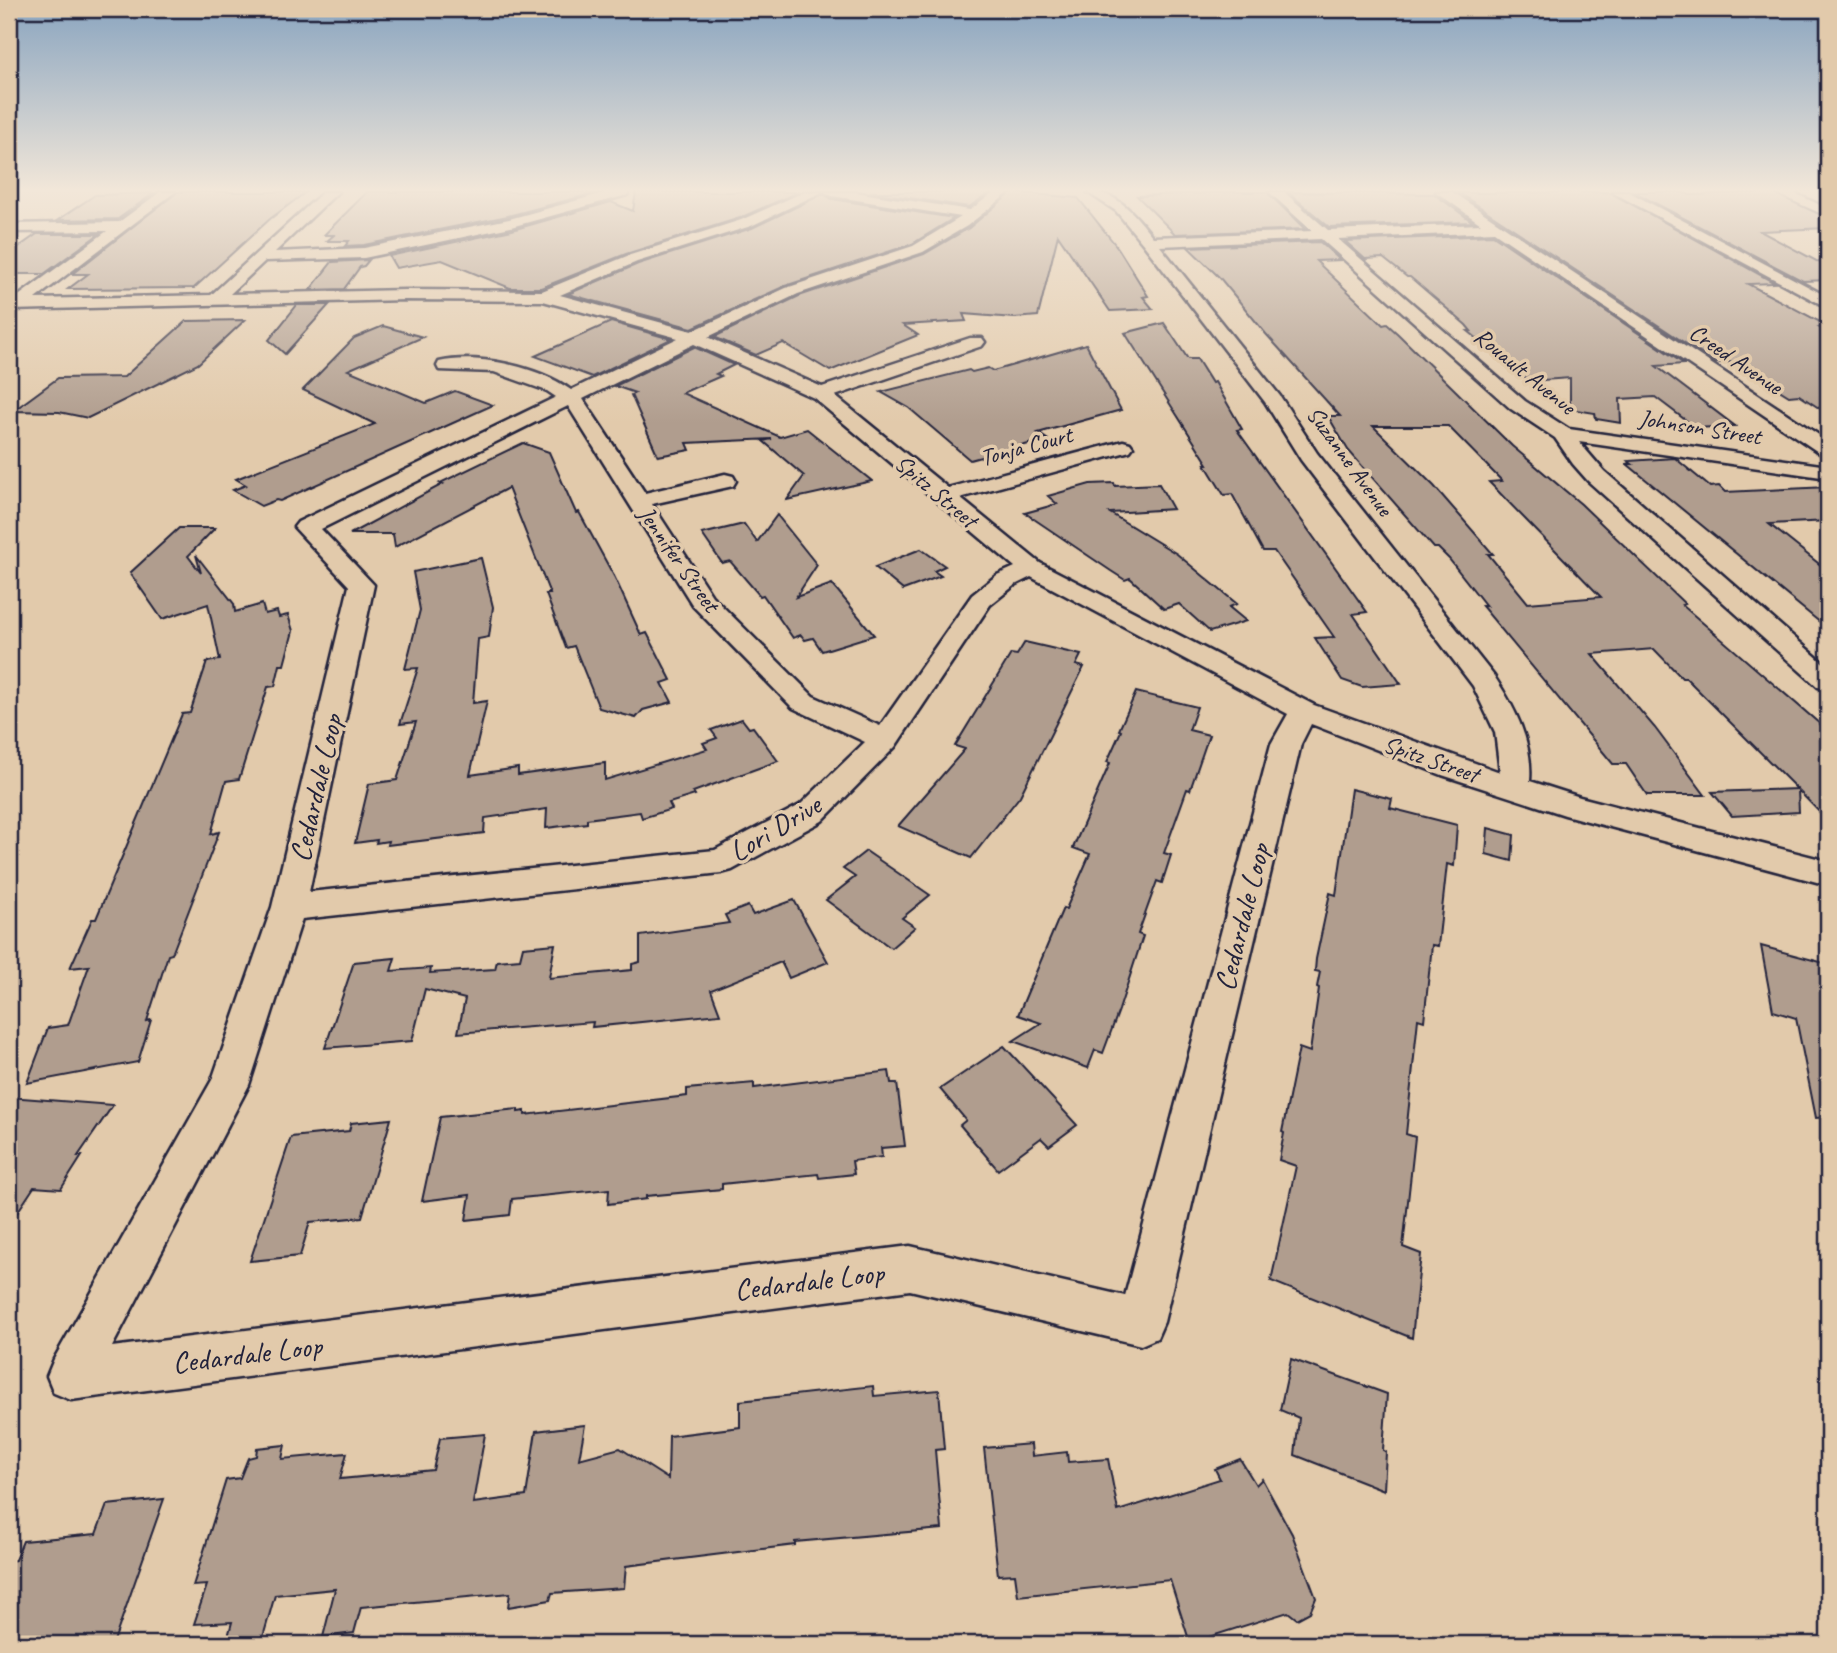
<svg xmlns="http://www.w3.org/2000/svg" width="1837" height="1653" font-family="Caveat,sans-serif">
	<rect width="100%" height="100%" fill="#e2caab"/>
	<filter id="ink" filterUnits="userSpaceOnUse"><feTurbulence type="fractalNoise" baseFrequency=".0143" numOctaves="2"/><feDisplacementMap in="SourceGraphic" scale="14" xChannelSelector="R" yChannelSelector="G"/><feConvolveMatrix kernelMatrix="1 2 1 2 8 2 1 2 1" color-interpolation-filters="sRGB"/></filter>
	<g filter="url(#ink)">
		<g fill="#b09d8e" stroke="#22223b" stroke-width="2" fill-rule="evenodd">
			<path d="M177,192H306L270,219L194,288L68,289L88,274H72Z"/>
			<path d="M367,192H586L591,194L508,216L364,245L345,246L349,241H327L334,235H324Z"/>
			<path d="M636,192H798L740,218L626,254L541,288H510L442,260L396,268L389,256L512,230L611,202L633,211Z"/>
			<path d="M870,192H991L969,207Z"/>
			<path d="M1012,192L1078,198L1118,248L1148,296L1143,297L1153,309L1110,311L1058,235L1038,316L1014,318L963,314L966,321L903,325L918,335L830,371L783,343L756,355L714,337L799,296L924,254L969,228Z"/>
			<path d="M1234,192H1267L1305,229L1175,234L1137,196Z"/>
			<path d="M1288,192L1434,194L1473,222L1329,227Z"/>
			<path d="M1610,192L1775,283L1748,284L1828,326L1818,327L1828,333V414L1799,395L1789,396L1734,362L1715,363L1459,193Z"/>
			<path d="M1634,192H1679L1691,195L1771,192L1828,218V228L1760,231L1828,267V280L1803,281Z"/>
			<path d="M154,193L118,219L58,220L95,195Z"/>
			<path d="M823,194L832,199L954,218L912,244L785,286L692,328L568,294L638,264L752,228Z"/>
			<path d="M37,234H99L44,274H9V254Z"/>
			<path d="M1493,235L1684,364L1656,366L1735,426L1696,428L1655,397L1620,399L1621,423L1596,419L1595,413L1570,409V378L1529,381L1468,331H1471L1466,325L1410,277H1407L1383,258L1365,259L1345,241Z"/>
			<path d="M1320,242L1340,260L1316,261L1383,325L1387,324L1398,334L1512,446L1581,504L1685,604L1682,605L1828,731V821L1798,790L1799,812L1732,816L1712,792L1797,789L1686,678H1682L1654,649L1592,654L1655,728L1705,795H1647L1626,764H1613L1482,606H1486L1449,559L1438,548H1434L1348,450L1328,416H1340L1266,334L1220,278L1188,247ZM1373,426H1448L1502,481L1489,482L1601,597L1528,603L1488,554H1493L1434,486Z"/>
			<path d="M369,260L364,266L360,267L344,289L310,290L332,262Z"/>
			<path d="M297,305H329L285,354L269,340Z"/>
			<path d="M245,320L198,364L88,418L59,412L13,411L58,378L124,377L186,321Z"/>
			<path d="M611,322L671,339L592,377L535,356Z"/>
			<path d="M1164,323L1188,359H1197L1212,383L1215,382L1242,429L1237,430L1367,612L1353,614L1401,684L1362,687L1342,680L1315,638L1334,637L1274,551H1263L1232,494L1224,495L1205,464H1208L1125,333Z"/>
			<path d="M383,326L423,337L348,370L426,403L455,391L493,405L280,501L276,500L261,506L233,490L246,485L236,479L375,424L303,390L354,338Z"/>
			<path d="M1086,344L1121,410L1038,433L1047,439L970,460L909,408L881,392L969,370L972,372L988,368L993,371Z"/>
			<path d="M694,347L734,365L716,374L721,376L682,393L780,437L807,429L872,481L787,500L804,476L763,441L772,439L687,443L690,450L658,456L631,395L635,393L615,386Z"/>
			<path d="M523,443L549,452L576,513L579,512L615,578L641,635L647,633L671,680L662,683L672,702L643,710L636,718L599,708L574,646L566,648L546,594H550L508,488L395,547L393,534H350L443,484L440,483Z"/>
			<path d="M1675,458L1710,487L1719,486L1725,492L1828,487V521L1769,524L1828,571V629L1627,464H1632L1628,461Z"/>
			<path d="M1114,483L1115,486L1159,484L1173,509L1110,513L1177,554L1237,604L1229,607L1246,621L1210,632L1179,604L1164,609L1130,578L1125,580L1111,571L1025,513L1057,504L1048,496L1090,484Z"/>
			<path d="M777,515L817,565L796,597L832,584L874,635L822,651L813,638L805,640L801,635L793,638L763,595L760,596L730,561L722,563L702,534L744,524L757,542Z"/>
			<path d="M179,528H215L188,556L201,573L196,555L234,604L235,612L262,604L265,614L277,611L279,617L288,615L293,631L284,665H280L275,686L268,687L239,779L226,781L211,834L219,832L172,954L168,955L147,1021L151,1020L138,1062L27,1083L48,1028L68,1025L89,966L70,968L92,919H96L182,714L190,713L207,662L220,660L208,604L162,619L130,573Z"/>
			<path d="M921,549L945,566L934,571L941,576L903,590L875,567Z"/>
			<path d="M481,558L493,607L489,637L478,639L473,703L487,701L470,775L518,768V775L605,763V780L707,749L703,743L717,738L711,730L742,719L749,728L753,727L778,761L693,792L695,795L669,803L672,809L642,818L640,812L587,819V823L546,828L547,809L485,818L484,833L387,845L388,841L376,843L377,840L355,843L369,784L397,780L416,722L400,724L418,668L405,669L420,610L413,572Z"/>
			<path d="M1025,642L1081,655L1076,665L1084,667L1020,796L971,858L898,826L965,749L955,746L1011,654L1017,655Z"/>
			<path d="M1136,692L1197,707L1189,730L1209,735L1190,790L1187,789L1164,853L1171,855L1162,883L1157,881L1138,934L1143,936L1119,1010L1103,1053L1095,1050L1088,1068L1013,1041L1041,1023L1018,1015L1063,908L1066,909L1090,854L1073,848L1110,763L1107,762L1121,731L1119,730Z"/>
			<path d="M1351,789L1392,799L1390,808L1457,825L1454,866L1447,864L1438,946L1432,945L1424,1021L1418,1019L1406,1134L1415,1137L1403,1247L1421,1254L1412,1338L1271,1281L1296,1166L1279,1160L1284,1133L1282,1132L1299,1048L1310,1052L1319,988L1317,987L1320,972L1315,971L1316,959L1330,893L1336,895Z"/>
			<path d="M1488,828L1514,835L1512,861L1486,854Z"/>
			<path d="M866,851L930,895L902,918L915,927L891,948L826,900L855,877L843,869Z"/>
			<path d="M794,900L828,962L789,978L781,962L711,990L720,1014L592,1027L593,1022L458,1033L465,999L425,989L412,1041L325,1048L354,962L395,958L391,971L431,968L430,973L495,969L497,961L520,959L523,947L555,944L549,978L632,970V964L640,962V936L729,923L725,915L748,906L753,915Z"/>
			<path d="M1761,946L1828,964V1117L1816,1118L1796,1018L1773,1011Z"/>
			<path d="M1004,1046L1077,1125L1049,1146L1041,1138L998,1170L960,1125L966,1120L940,1089Z"/>
			<path d="M889,1071L891,1083H897L905,1146L881,1148L882,1157L852,1161L854,1174L819,1178L818,1174L722,1184V1189L646,1196V1199L608,1204L609,1189L512,1199L510,1215L466,1220L470,1195L422,1201L440,1117L518,1109V1112L525,1111V1115L687,1096V1089L754,1083V1088Z"/>
			<path d="M9,1097L113,1105L78,1156H82L61,1189L34,1187L9,1225Z"/>
			<path d="M391,1119L362,1217L310,1222L300,1256L250,1261L291,1137L349,1131L351,1123Z"/>
			<path d="M1291,1359L1387,1394L1383,1450L1386,1452L1384,1490L1295,1455L1299,1418L1280,1410Z"/>
			<path d="M873,1386L874,1396L939,1390L944,1449L935,1450L942,1529L795,1542V1545L626,1566L624,1588L552,1593L550,1600L508,1607L510,1593L361,1607L354,1633L323,1637L335,1589L275,1595L261,1644H226L232,1622L194,1624L207,1585L193,1586L226,1480L240,1478L248,1458L256,1456L257,1448L285,1445L282,1459L347,1453L340,1479L433,1470L440,1438L485,1434L473,1503L526,1496L536,1431L585,1425L579,1459L620,1448L668,1479L669,1436L740,1427V1401Z"/>
			<path d="M1031,1444L1032,1456L1067,1452L1068,1462L1108,1459L1118,1511L1220,1479L1215,1469L1240,1459L1256,1485L1262,1479L1292,1534L1316,1598L1310,1612L1297,1619L1288,1612L1190,1643L1170,1580L1018,1596L1015,1574L998,1575L984,1448Z"/>
			<path d="M164,1499L113,1644H9V1561L15,1560L23,1541L96,1534L107,1505Z"/>
		</g>
		<g fill="none" stroke-linecap="round" stroke-linejoin="round">
			<defs>
				<g id="minor">
					<path d="M160,192H175L35,299L211,295L323,192H338L275,252L364,248L509,219L608,192H629L627,195L511,227L364,258L265,261L230,294L405,290L542,291L627,256L741,220L804,192H822L751,226L637,262L560,295L692,331L786,288L913,246L961,217L832,196L825,192H855L970,210L995,192H1010L967,226L923,252L798,294L708,337L822,387L970,338H982L985,342L982,346L835,396L948,488L1123,441L1130,443L1133,447L1130,451L960,498L1040,563L1314,705L1500,772L1495,732L1473,686L1301,460L1265,402L1144,245L1116,211L1087,192C1118,191 1135,215 1153,237L1312,231L1269,192H1284L1328,230L1481,224L1436,192H1452L1828,441V456L1821,454L1494,232L1338,239L1525,401L1569,429L1828,466V478L1579,442L1604,471L1828,667V689L1818,687L1588,481L1573,464L1555,438L1511,409L1321,239L1160,246L1280,396L1317,453L1494,676C1515,708 1533,742 1530,781L1580,797L1828,861V885L1565,815L1442,775L1311,724L1301,744L1164,1322L1157,1338L1141,1345L910,1290L71,1400L54,1393L47,1376L54,1359L212,1080L272,907L349,586L294,527L298,522L556,397L547,391L494,372L439,370L437,366L439,362C478,353 539,367 571,390L678,338L543,301L405,300L9,310V300H13L107,231L9,232V224L119,222ZM694,344L814,398L1015,567L997,575L972,595L880,726L813,696L712,596L652,504L733,486L736,481L733,476L725,474L645,493L583,399ZM568,406L693,606L793,708L865,742L800,805L715,850L309,892L374,585L321,529ZM1031,577L1288,714L1271,744L1125,1296L910,1246L112,1347L249,1085L302,919L721,873L732,870L822,821L895,747L990,605L1015,585Z"/>
					<path d="M1612,192H1629L1828,297V308Z"/>
					<path d="M1798,192H1816L1828,197V206Z"/>
				</g>
			</defs>
			<use href="#minor" stroke="#22223b" stroke-width="5"/>
			<use href="#minor" fill="#e2caab" fill-rule="evenodd"/>
		</g>
	</g>
	<linearGradient id="sky" x2="0" y2="1"><stop stop-color="#89a4bf"/><stop offset="0.45" stop-color="#f2e7d9"/><stop offset="1" stop-color="#f2e7d9" stop-opacity="0"/></linearGradient>
	<rect width="1837" height="423" fill="url(#sky)"/>
	<g text-anchor="middle" dominant-baseline="central" stroke-width="7" stroke-linejoin="round" paint-order="stroke">
		<g font-size="24" fill="#22223b" stroke="#e2caab">
			<text transform="translate(1736 359) rotate(34)">Creed Avenue</text>
			<text transform="translate(1525 371) rotate(39)">Rouault Avenue</text>
			<text transform="translate(1700 427) rotate(9)">Johnson Street</text>
			<text transform="translate(1026 446) rotate(-15)">Tonja Court</text>
			<text transform="translate(1350 461) rotate(54)">Suzanne Avenue</text>
			<text transform="translate(936 491) rotate(40)">Spitz Street</text>
			<text transform="translate(679 559) rotate(55)">Jennifer Street</text>
			<text transform="translate(1431 759) rotate(19)">Spitz Street</text>
		</g>
		<g font-size="30" fill="#22223b" stroke="#e2caab">
			<text transform="translate(316 788) rotate(-77)">Cedardale Loop</text>
			<text transform="translate(775 828) rotate(-31)">Lori Drive</text>
			<text transform="translate(1242 917) rotate(-76)">Cedardale Loop</text>
			<text transform="translate(809 1281) rotate(-7)">Cedardale Loop</text>
			<text transform="translate(247 1354) rotate(-7)">Cedardale Loop</text>
		</g>
	</g>
	<rect width="1837" height="1653" fill="none" stroke="#e2caab" stroke-width="35"/>
	<rect x="18" y="18" width="1802" height="1618" fill="none" stroke="#22223b" stroke-width="2.5" filter="url(#ink)"/>
</svg>
